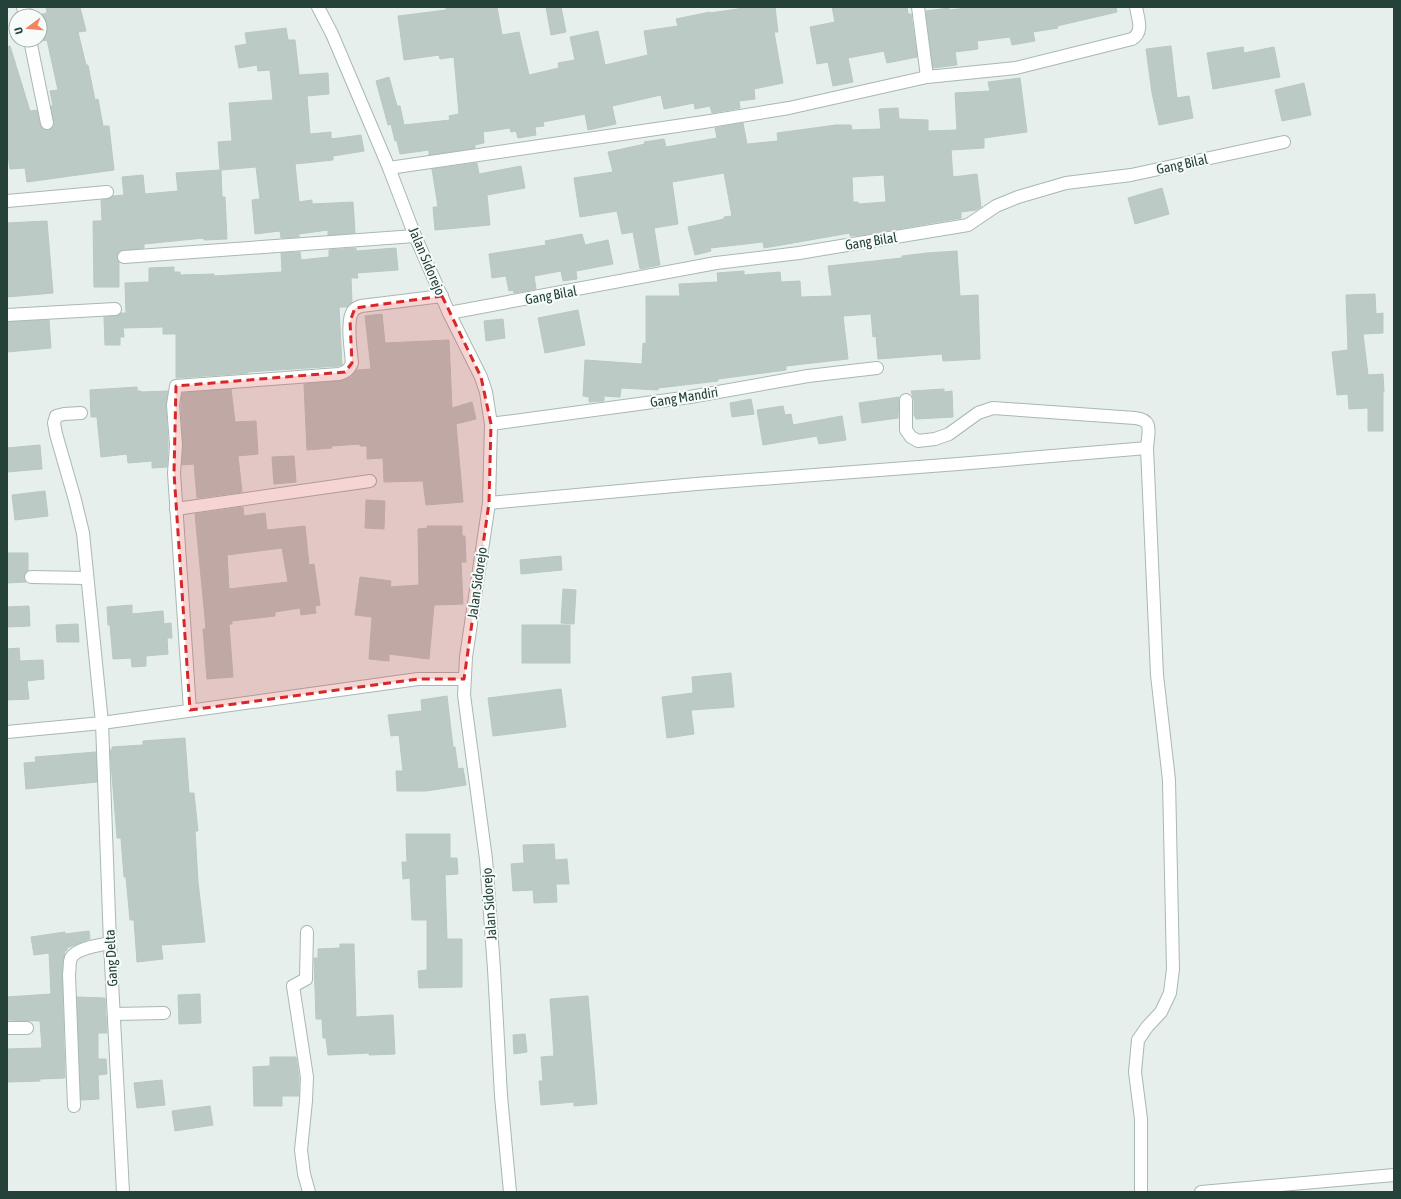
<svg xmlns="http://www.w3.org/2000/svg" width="1401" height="1199" font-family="'Asap Condensed',sans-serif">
	<rect width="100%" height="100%" fill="#e6efeb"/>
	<g fill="#bbcac4" stroke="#b8c9c2" fill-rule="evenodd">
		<path d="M46,7H80L86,31L78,32L86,65H88L95,100L98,99L103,126H109L114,170L27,182L25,168L10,169L7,149V47L10,46L30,111L37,110L40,125L44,130H49L54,125L51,106H53L50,91L58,90L47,40L44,41L40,24V16L38,15L47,13Z"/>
		<path d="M446,7H497L502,35L519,32L529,75L559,68L558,63L575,60L570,37L598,31L605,65L648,55L644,31L678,26L676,19L710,12V13L751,7H775L778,32H774L783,83L754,89L755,99L739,101L740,108L712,113L710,106L695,109L694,103L664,109L661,95L612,106L616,124L588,130L585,114L543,122L544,126L535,127L536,135L518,138L516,131L511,132L510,128L483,132L484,143L475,145V148L429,155V150L400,154L397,141H395L391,124L388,125L376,81L389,77L397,106H400L404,125L450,120L449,116L459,114L454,57L440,59L439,55L404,60L398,16L446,10Z"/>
		<path d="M546,7H561L566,32L551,35Z"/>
		<path d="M832,7H907L908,14H911L917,57L887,63L884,51L848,58L853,82L833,86L828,62L817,64L810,27L835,22Z"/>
		<path d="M977,7H1116L1117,12L1057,26L1058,28L1033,32L1035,41L1012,45L1010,37L977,41L978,49L955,52L957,65L933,68L926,11L949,8V10Z"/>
		<path d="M286,28L288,40H295L299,75L328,73L329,94L307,96L310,134L331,132V139L361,135L364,151L333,156V160L295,164L299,202L312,200V204L353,202L355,233L328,235V230L299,234V237L281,238L280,231L255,234L252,200L260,199L256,167L221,170L222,197H225L227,239L204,240V238L144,244V248L120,251L117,257L119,262V287H94L93,221H102L101,200L108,199L113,196L124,195L122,177L143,175L145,194L178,191L176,173L220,170L218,142L232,141L229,103L273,100L270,70L258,71L257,65L239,68L235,46L247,44L245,33Z"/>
		<path d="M1171,46L1177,98L1189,96L1193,118L1159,125L1152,93L1146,49Z"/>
		<path d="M1243,47L1244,53L1274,47L1280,77L1213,89L1207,53Z"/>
		<path d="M1020,78L1027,132L984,138V148L951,150L953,177L977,174L981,207L976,210L961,212V218L862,235L850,236V233L764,248L763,242L710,248L711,251L695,255L688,227L724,219V217L732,216L724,173L672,182L678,224L654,228L660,265L640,269L633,232L622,234L617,211L580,217L574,178L613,172L608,152L645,144L644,142L664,139L666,147L717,138L715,128L743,123L747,144L778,141L777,133L836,125H851L852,130L881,129L879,109L898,108L899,119L928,120V131L957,130L955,93L990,91L988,82ZM884,175L886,202L858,204V202H853L852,177Z"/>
		<path d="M1304,83L1311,115L1282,121L1275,90Z"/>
		<path d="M477,163L479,174L521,166L525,188L487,195L490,225L435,230L433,207H438L432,169Z"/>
		<path d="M1162,188L1169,214L1135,224L1128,198Z"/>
		<path d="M47,221L53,293L7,297V223Z"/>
		<path d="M582,234L585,245L608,240L613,264L576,271L577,279L563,281L561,271L534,276L536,289L514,293L513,290L509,291L506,276L492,278L489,254L546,245L545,241Z"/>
		<path d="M356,248V251L396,248L398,270L357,273L358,278H351L352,302L347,307H339L342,365L339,366L248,372V373L176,378V334H163V327L123,328L124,337H120V345H105L104,317L116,316L121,313H126L125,283L149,282V268L174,267V272H180V275L214,274V276L282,272L281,253L300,252L301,260L329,257V250Z"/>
		<path d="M957,251L960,296L978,295L980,359L943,361L942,354L878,359L876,336L873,337L871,314L843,316L848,359L786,366V370L718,379V381L658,388V390L621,388L620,397L604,396V401L589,402V397L583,396L585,360L642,364L643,343L646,344V296H680L679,284L718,282L717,273L744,271V275L780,272L781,282L800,281L801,297L832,296L828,266L902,258V256L927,253Z"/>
		<path d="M1375,294L1376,314L1383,313V333L1363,334L1368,375L1383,374L1384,392H1383V431H1368V408L1349,409L1348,394L1337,395L1332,352L1348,350L1346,295Z"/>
		<path d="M578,310L585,345L545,353L538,318Z"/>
		<path d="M382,314L385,343L449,340L452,408L472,402L476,419L456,424L463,502L426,505L423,481L384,482L383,458L367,459V446H360V444L331,446L332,448L307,450L304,384L341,381L351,377L357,370L371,369L365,316Z"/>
		<path d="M503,319L505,338L486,341L484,321Z"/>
		<path d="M49,320L51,348L7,352V322Z"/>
		<path d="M137,387V391H141V392L168,391L166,405L168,445L167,467L152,468V461L128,463L127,454L101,457L97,417H91L90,390Z"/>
		<path d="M231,389L235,422L256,421L258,454L238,456L242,492L197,498L194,464L182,465L183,444L181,405L182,393Z"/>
		<path d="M944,389V392L952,391L953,417L916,419L915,416H914V400L911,391Z"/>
		<path d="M899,397L898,418L862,423L859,403Z"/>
		<path d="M751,399L754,414L732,417L730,403Z"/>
		<path d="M783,406L785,415L791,414L793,425L842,416L846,440L819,444L817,436L763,445L757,410Z"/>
		<path d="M40,445L42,469L7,472V448Z"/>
		<path d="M294,456L296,482L274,484L272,457Z"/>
		<path d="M45,491L48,516L15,520L12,495Z"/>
		<path d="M366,500L385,501L384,529L365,528Z"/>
		<path d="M243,507L244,516L265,513L267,530L305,526L309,565L314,564L320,605L315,606L316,613L301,615L300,608L275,612V616L232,621V624H229L233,677L207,679L203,629H206L195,514ZM282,548L288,582L229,589L227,555Z"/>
		<path d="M427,526H462V536H465L466,562H461L463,604L434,605L429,659L389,654V661L369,659L372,617L355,615L360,577L391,581L390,587L419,585L418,529L428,528Z"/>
		<path d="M7,553H28V570L25,573L24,576L26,582L7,583Z"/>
		<path d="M561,556L562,570L521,574L520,560Z"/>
		<path d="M563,589L576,590L574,624L561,623Z"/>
		<path d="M132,605V614L163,611L164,624L171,623L172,638H167L168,654L146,656V666L132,667L131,658L113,659L110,625H108L107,607Z"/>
		<path d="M29,606L30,626L7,627V607Z"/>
		<path d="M78,624L79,642H57L56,625Z"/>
		<rect x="522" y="625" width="48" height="38"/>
		<path d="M19,648L20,661L43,660L44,679L27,681L29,699L7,700V649Z"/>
		<path d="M731,673L734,707L691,710L694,734L667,738L662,697L693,693L692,677Z"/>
		<path d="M561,689L566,727L493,736L488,698Z"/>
		<path d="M447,696L453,747H455L458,769L463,768L466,785L426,791H397L396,771H403L399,735L391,736L388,715L422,711L421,700Z"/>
		<path d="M185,738L189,793H194L198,831H195L198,882L205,942L161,945L163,959L137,962L134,920H130L126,877H124L121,838H117L110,750H112V747L143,745V741Z"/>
		<path d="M96,752L97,782L26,789L24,763L36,762L35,757Z"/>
		<path d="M406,834H450V858H457L458,874L445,875L447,939H462V987L419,988L418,971L427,970V920H412L410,878L403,879L402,862H407Z"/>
		<path d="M554,844L555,860L567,859L569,884H556L557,902L534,903L533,890L513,891L511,864L524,863L523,845Z"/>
		<path d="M89,931L90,939L67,948V950L65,951L63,961L62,974L65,1078L40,1079V1081L8,1082L7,1049L42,1048L40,1021L7,1020V997L51,994L49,953L34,955L31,937L65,932V934Z"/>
		<path d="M340,944H354L356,1017L393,1015L395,1054L369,1055V1053L328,1055L326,1038H323L322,1019H316L314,958H318V949L340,948Z"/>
		<path d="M200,994L201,1023L179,1024L178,995Z"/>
		<path d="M588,996L597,1104L574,1106V1102L541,1105L539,1081H543L541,1057L554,1056L550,999Z"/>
		<path d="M77,997L105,998L107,1033H98V1059H106L107,1074L98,1075L99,1099L81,1100Z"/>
		<path d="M525,1034L527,1052L514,1054L513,1035Z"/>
		<path d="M270,1057H296L299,1077V1096H282V1106H254L253,1067L270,1066Z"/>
		<path d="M162,1080L165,1105L137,1108L134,1083Z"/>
		<path d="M210,1106L213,1125L175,1131L172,1111Z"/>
	</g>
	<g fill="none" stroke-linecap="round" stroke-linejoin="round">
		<defs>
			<g id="minor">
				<path d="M23,7L25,16"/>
				<path d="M318,7L332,34L389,168L415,236L449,313L481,377L486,392L491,424L489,503L466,657L464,695L486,859L494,969L501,1096L510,1192"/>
				<path d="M918,7L927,77"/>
				<path d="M30,40L47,123"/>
				<path d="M389,168L704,122L789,108L927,77L1016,68L1132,39C1144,32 1138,19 1136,7"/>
				<path d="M7,201L107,192"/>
				<path d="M124,257L415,236"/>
				<path d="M449,313L716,263L799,253L968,225L996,206L1018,197L1066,183L1131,175L1284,142"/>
				<path d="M7,315L115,309"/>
				<path d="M906,400V430L911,437L918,441L935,439L949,434L978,413L993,408L1135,418C1154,420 1148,432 1147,448L1157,675L1169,780L1173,969L1170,993L1161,1012L1147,1027L1138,1040L1135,1072L1141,1119V1192"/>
				<path d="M81,413L64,414L56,416L54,423L56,434L75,500L83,533L102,723L110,943L123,1192"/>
				<path d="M491,424L690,397L808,376L877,368"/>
				<path d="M489,503L696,484L958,464L1147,448"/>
				<path d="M176,509L370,481"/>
				<path d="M31,577L86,578"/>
				<path d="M190,710L174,473L176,445L173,405L176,386L339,374C346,372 349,370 352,363C351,351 346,320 353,311C355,308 358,307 361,306L442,296"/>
				<path d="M7,732L102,723L418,679H464"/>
				<path d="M307,932L306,979L293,986L307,1077L306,1101L301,1150L304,1174L309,1192"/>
				<path d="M114,1014L164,1013"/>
				<path d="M7,1028H27"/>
				<path d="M74,1106L69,974C70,969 69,962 71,958C76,948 100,945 110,943"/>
				<path d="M1201,1192L1394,1175"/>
			</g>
		</defs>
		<use href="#minor" stroke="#a8b8b2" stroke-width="14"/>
		<use href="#minor" stroke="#fff" stroke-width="12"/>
	</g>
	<path fill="#d62828" fill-opacity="0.2" stroke="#d62828" stroke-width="3" stroke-dasharray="8 5" stroke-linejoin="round" d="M442,296L481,377L491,424L489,503L464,679H418L190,710L174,473L176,386L345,372L352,363L350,321L355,308Z"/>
	<g text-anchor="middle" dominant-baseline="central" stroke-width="4" stroke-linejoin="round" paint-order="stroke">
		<g font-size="14" fill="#24423a" stroke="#f7fbf9">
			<text transform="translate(1182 164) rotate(-12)">Gang Bilal</text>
			<text transform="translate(871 241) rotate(-9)">Gang Bilal</text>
			<text transform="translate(427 261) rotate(67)">Jalan Sidorejo</text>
			<text transform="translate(551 295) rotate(-10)">Gang Bilal</text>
			<text transform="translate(684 397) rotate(-9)">Gang Mandiri</text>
			<text transform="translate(477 583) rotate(-82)">Jalan Sidorejo</text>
			<text transform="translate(489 904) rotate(-94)">Jalan Sidorejo</text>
			<text transform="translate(111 958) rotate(-93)">Gang Delta</text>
		</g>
	</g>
	<rect width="1401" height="1199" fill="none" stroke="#24423a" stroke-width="16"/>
	<g transform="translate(28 28) rotate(254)"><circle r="19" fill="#f7fbf9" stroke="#a3b1ad"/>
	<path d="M0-3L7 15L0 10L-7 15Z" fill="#f4845f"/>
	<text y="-6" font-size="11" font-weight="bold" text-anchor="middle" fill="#24423a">U</text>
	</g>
</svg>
